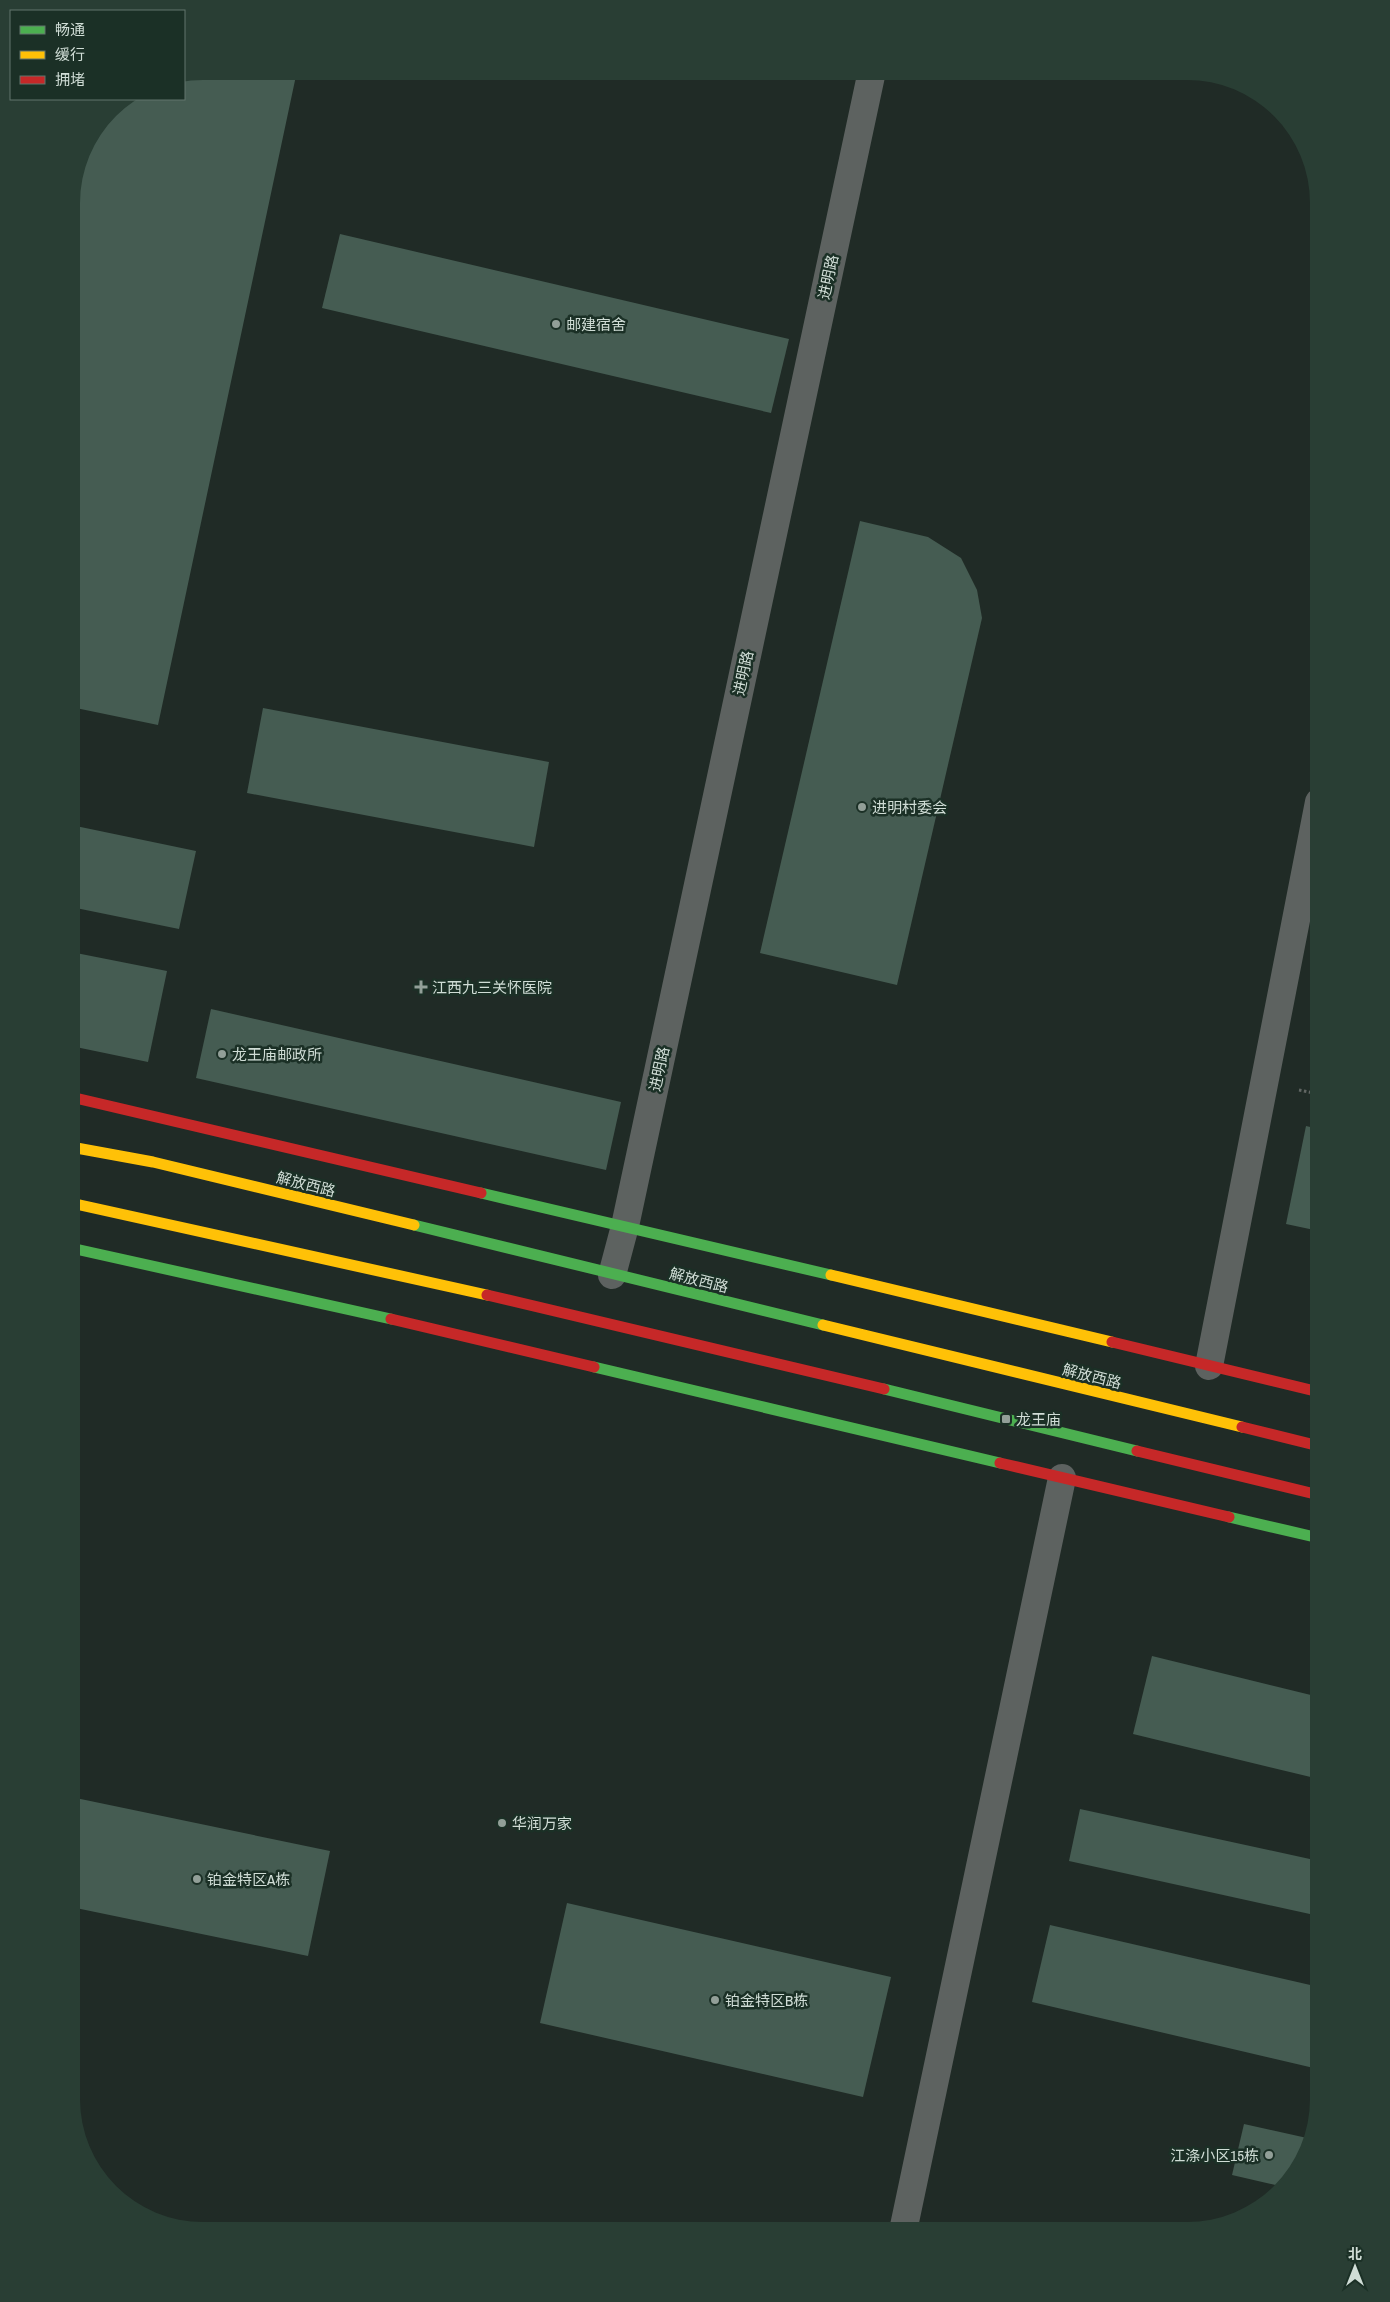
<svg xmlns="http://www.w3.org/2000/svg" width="1390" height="2302" font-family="'Archivo Narrow','Noto Sans SC',sans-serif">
	<rect width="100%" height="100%" fill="#202b26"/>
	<g fill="#455c52">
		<path d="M203,71H297L158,725L71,707L72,195L85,145L110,110L126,99H184V75Z"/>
		<path d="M340,234L789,339L771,413L322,308Z"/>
		<path d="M860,521L928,537L961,558L977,590L982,618L897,985L760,953Z"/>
		<path d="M263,708L549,762L534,847L247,793Z"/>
		<path d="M71,825L196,851L179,929L71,907Z"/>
		<path d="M71,952L167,971L148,1062L71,1046Z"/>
		<path d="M211,1009L621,1102L606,1170L196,1078Z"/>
		<path d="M1318,1054H1319V1080L1313,1078Z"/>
		<path d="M1306,1126L1319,1129V1231L1286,1224Z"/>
		<path d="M1152,1656L1319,1697V1779L1133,1734Z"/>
		<path d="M71,1797L330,1851L308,1956L71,1907Z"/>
		<path d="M1080,1809L1319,1861V1916L1069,1861Z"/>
		<path d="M567,1903L891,1977L863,2097L540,2023Z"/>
		<path d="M1050,1925L1319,1987L1318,2069L1032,2002Z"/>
		<path d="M1244,2124L1307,2138L1297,2172L1280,2186L1232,2175Z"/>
	</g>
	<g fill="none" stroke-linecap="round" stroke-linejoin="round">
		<path stroke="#616663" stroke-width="3" stroke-dasharray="2.5 2.5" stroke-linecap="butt" d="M1299,1090L1319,1094"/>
		<g stroke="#5d6260" stroke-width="28">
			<path d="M612,1275L625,1226L872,71"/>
			<path d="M1209,1366L1319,802"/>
			<path d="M903,2231L1062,1478"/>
		</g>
		<g stroke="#4caf50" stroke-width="11">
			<path d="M481,1193L831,1275"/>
			<path d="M414,1225L823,1325"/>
			<path d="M71,1248L391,1319"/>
			<path d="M594,1367L1000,1463"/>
			<path d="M884,1389L1137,1451"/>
			<path d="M1229,1517L1319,1538"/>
		</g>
		<g stroke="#ffc107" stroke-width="11">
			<path d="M71,1147L153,1162L414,1225"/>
			<path d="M71,1203L487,1295"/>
			<path d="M831,1275L1112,1342"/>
			<path d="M823,1325L1242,1427"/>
		</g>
		<g stroke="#c62828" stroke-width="11">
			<path d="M71,1097L481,1193"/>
			<path d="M487,1295L884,1389"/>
			<path d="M391,1319L594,1367"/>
			<path d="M1112,1342L1319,1392"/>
			<path d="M1242,1427L1319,1446"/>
			<path d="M1137,1451L1319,1495"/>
			<path d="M1000,1463L1229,1517"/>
		</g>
	</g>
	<g fill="#929f98" stroke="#1b3026" stroke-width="2">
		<circle cx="556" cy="324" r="5"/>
		<circle cx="862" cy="807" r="5"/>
		<path d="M418.5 979.5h5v5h5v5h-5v5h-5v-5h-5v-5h5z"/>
		<circle cx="222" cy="1054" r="5"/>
		<rect x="1001" y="1414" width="10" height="10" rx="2.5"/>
		<circle cx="502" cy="1823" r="5"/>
		<circle cx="197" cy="1879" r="5"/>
		<circle cx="715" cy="2000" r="5"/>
		<circle cx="1269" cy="2155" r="5"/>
	</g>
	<g text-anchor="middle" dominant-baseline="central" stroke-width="5" stroke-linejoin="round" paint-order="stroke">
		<g font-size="15" fill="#d0ddd6" stroke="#1b3026">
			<text transform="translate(828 277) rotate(-78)">进明路</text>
			<text transform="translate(743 673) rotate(-78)">进明路</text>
			<text transform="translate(659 1069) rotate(-78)">进明路</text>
			<text transform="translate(306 1184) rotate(14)">解放西路</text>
			<text transform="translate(699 1280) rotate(14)">解放西路</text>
			<text transform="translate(1092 1376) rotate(14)">解放西路</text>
		</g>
		<g font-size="15" fill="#d0ddd6" stroke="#1b3026" text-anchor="start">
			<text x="566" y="324">邮建宿舍</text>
			<text x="872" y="807">进明村委会</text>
			<text x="432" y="987">江西九三关怀医院</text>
			<text x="232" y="1054">龙王庙邮政所</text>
			<text x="1016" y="1419">龙王庙</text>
			<text x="512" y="1823">华润万家</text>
			<text x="207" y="1879">铂金特区A栋</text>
			<text x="725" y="2000">铂金特区B栋</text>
			<text x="1259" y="2155" text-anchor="end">江涤小区15栋</text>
		</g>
	</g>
	<path d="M0 0H1390V2302H0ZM203 80H1187A123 123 0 0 1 1310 203V2099A123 123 0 0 1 1187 2222H203A123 123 0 0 1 80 2099V203A123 123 0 0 1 203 80Z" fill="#293e34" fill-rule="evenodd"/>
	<rect x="10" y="10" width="175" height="90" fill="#1b3026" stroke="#63756c"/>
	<rect x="20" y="26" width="25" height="8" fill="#4caf50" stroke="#63756c"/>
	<text x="55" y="35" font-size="15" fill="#d0ddd6">畅通</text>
	<rect x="20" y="51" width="25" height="8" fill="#ffc107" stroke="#63756c"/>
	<text x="55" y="60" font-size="15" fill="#d0ddd6">缓行</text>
	<rect x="20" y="76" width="25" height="8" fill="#c62828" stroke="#63756c"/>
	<text x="55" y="85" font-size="15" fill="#d0ddd6">拥堵</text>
	<g transform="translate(1355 2267)" stroke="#1b3026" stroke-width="4" paint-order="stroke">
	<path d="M0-4L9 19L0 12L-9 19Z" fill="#d0ddd6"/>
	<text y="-8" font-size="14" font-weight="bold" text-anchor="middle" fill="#d0ddd6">北</text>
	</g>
</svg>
